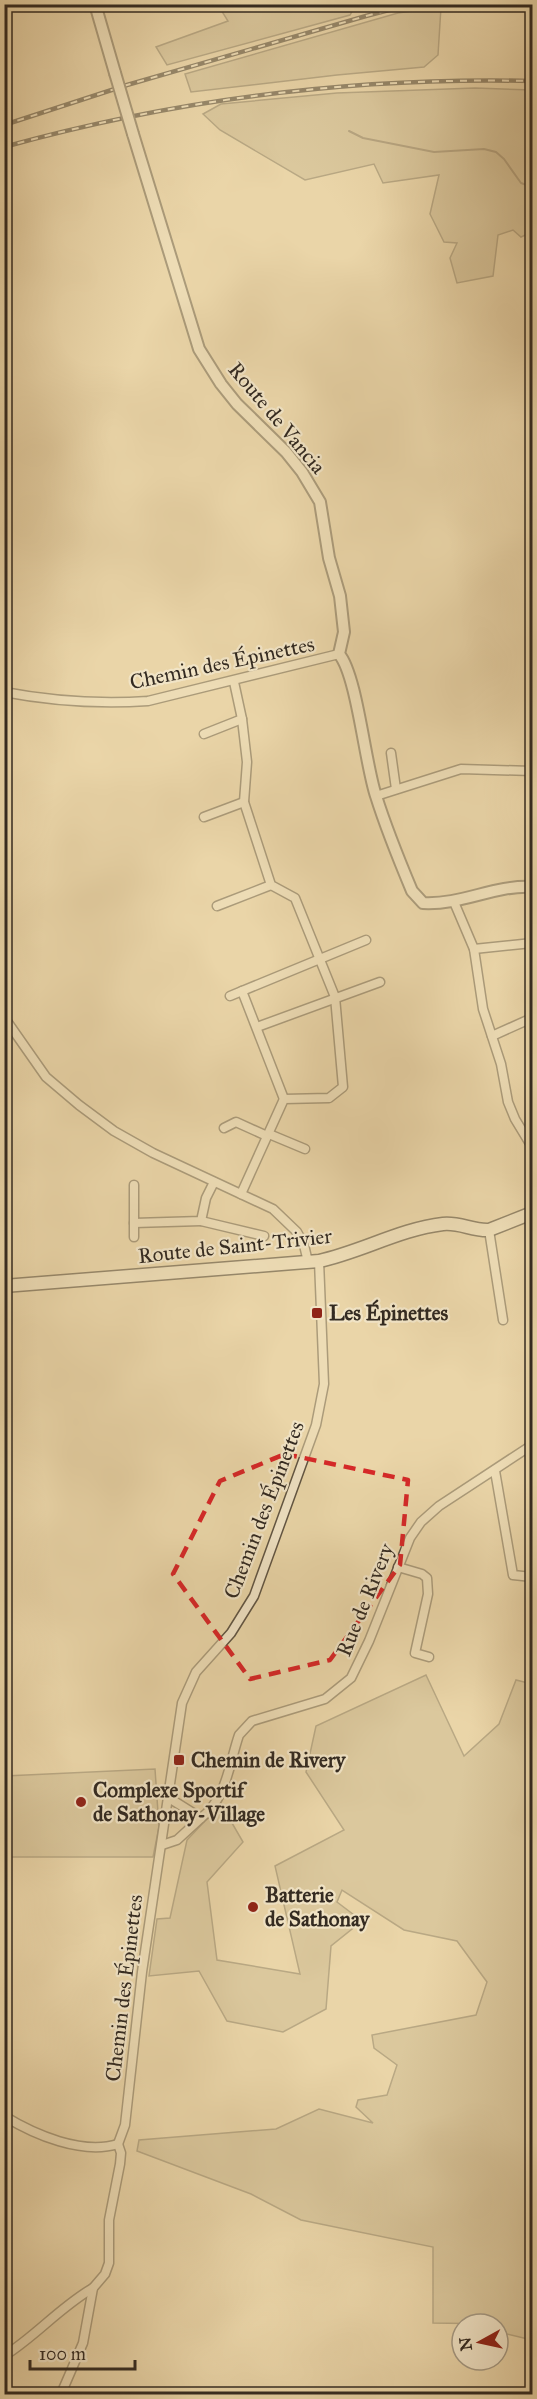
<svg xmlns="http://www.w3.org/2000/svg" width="537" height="2399" font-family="'IM FELL Great Primer',serif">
	<rect width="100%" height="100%" fill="#ead6a8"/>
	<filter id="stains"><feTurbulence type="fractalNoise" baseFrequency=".00333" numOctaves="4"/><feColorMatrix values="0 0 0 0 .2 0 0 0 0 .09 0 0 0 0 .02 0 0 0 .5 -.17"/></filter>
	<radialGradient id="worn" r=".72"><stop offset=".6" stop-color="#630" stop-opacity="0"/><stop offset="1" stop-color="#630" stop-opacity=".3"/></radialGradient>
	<g fill="#cbb991" stroke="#7f7259" stroke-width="1.5">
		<path d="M218,5H269L277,10L306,5L355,6L350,15L167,65L156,47L228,21Z"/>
		<path d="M441,7L438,55L424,67L337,75L191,92L185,74L398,13Z"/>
		<path d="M475,88L532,90V232L521,237L513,230L498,235L493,276L457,283L450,258L457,243L444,242L430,214L439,175L383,183L374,164L305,180L220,130L203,114L221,104L337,93Z"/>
		<path d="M426,1675L464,1756L499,1724L516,1680L532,1684V2340L498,2332V2324L433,2323V2247L301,2220L251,2194L137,2151L139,2140L276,2129L319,2109L373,2123L356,2107L358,2100L387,2095L397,2065L374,2048L372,2035L476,2015L487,1982L457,1941L404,1930L342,1890L337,1902L362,1921L331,1946L326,2009L283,2032L227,2021L199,1971L149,1976L157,1919L170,1918L187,1840L221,1804L243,1842L207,1882L217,1960L300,1974L275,1866L344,1830L306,1772L316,1726Z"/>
		<path d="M155,1769L159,1827L153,1857H5V1776Z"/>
	</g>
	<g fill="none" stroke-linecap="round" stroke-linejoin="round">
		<path stroke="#7c6e56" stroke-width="2" d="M349,131L363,138L434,152L484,149L496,152L504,159L521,183L532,187"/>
		<defs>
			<g id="minor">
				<path d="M234,682L242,719L247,762L244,802L271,885L295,898L335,997L343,1087L329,1098L284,1099L241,1194"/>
				<path d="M4,692C51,701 101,704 148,701L339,654"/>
				<path d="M204,734L242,719"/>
				<path d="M391,753L396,789"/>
				<path d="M376,796L461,769L532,771"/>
				<path d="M204,817L244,802"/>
				<path d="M454,902L474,949L483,1009L501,1064L508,1102L515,1119L532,1147"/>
				<path d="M217,906L271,885"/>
				<path d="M474,949L532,943"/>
				<path d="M242,991L284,1099"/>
				<path d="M230,996L366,940"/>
				<path d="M4,1017L46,1077L79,1105L114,1131L153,1153L273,1209L297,1232L304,1245L308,1262"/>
				<path d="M257,1027L380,982"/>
				<path d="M492,1036L532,1018"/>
				<path d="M224,1128L236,1122L267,1136"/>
				<path d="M269,1134L305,1149"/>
				<path d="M134,1185V1223L201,1221L206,1198L214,1182"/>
				<path d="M201,1221L264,1236"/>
				<path d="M489,1230L503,1320"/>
				<path d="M134,1237V1223"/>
				<path d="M495,1471L513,1575L532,1577"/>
				<path d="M398,1567L422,1574L427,1578L428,1594L415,1653L429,1657"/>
				<path d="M169,1798L201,1818C227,1798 229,1764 239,1735L252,1721L325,1699L351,1678L369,1641L410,1538L421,1522L439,1506L532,1445"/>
				<path d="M162,1845L177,1840L201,1818"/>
				<path d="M4,2116C35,2135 82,2155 118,2144"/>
				<path d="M118,2144L125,2125L142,1972L182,1703L196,1672L231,1633L254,1596L316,1425L324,1384L319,1261"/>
				<path d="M4,2356C36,2336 60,2307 93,2288"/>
				<path d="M61,2394L83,2343L93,2288L105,2274L109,2263V2220L120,2164L121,2153L118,2144"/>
			</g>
			<g id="tertiary">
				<path d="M95,4L115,73"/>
				<path d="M133,134L199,349L221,384L237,404L286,452L302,472L320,502L329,558L340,596L344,632L339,654C357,675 365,764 376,796C386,828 399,860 412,891L423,903C463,905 493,885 532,887"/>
			</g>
			<path id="secondary" d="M4,1286L319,1261C361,1252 400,1229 443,1224C459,1222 473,1231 489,1230L532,1213"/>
		</defs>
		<use href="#minor" stroke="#615543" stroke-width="11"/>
		<use href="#tertiary" stroke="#615543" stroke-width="14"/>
		<use href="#secondary" stroke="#332a21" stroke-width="15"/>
		<use href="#minor" stroke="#f1e4c6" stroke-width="8"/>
		<use href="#tertiary" stroke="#f1e4c6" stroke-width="10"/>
		<use href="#secondary" stroke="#f1e4c6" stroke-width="12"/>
		<defs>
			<g id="rail">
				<path d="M4,125L127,85L366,16L412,4"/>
				<path d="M4,147C177,99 353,77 532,81"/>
			</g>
		</defs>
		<use href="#rail" stroke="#332a21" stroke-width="4.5"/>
		<use href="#rail" stroke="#f1e4c6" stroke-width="2" stroke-dasharray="7" stroke-linecap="butt"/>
		<defs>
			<path id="tertiary-bridge" d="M115,73L133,134"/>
		</defs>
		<use href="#tertiary-bridge" stroke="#615543" stroke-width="14" stroke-linecap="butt"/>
		<use href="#tertiary-bridge" stroke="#f1e4c6" stroke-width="10"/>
	</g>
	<path d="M0 0H537V2399H0ZM285,1454L408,1480L400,1565L330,1660L250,1679L173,1574L220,1481Z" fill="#ead6a8" fill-opacity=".55" fill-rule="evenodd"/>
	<path fill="none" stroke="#d62828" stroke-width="4.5" stroke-dasharray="12 8" stroke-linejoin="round" d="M285,1454L408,1480L400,1565L330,1660L250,1679L173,1574L220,1481Z"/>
	<g fill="#8f2418" stroke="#f1e4c6" stroke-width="2">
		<rect x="311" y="1307" width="12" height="12" rx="3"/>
		<rect x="173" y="1754" width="12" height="12" rx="3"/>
		<circle cx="81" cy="1802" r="6"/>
		<circle cx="253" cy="1907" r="6"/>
	</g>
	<g text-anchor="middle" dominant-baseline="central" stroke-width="4.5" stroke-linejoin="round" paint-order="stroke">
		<g font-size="21" fill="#332a21" stroke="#f1e4c6">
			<text transform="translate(277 418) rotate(50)">Route de Vancia</text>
			<text transform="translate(222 663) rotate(-12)">Chemin des Épinettes</text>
			<text transform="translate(235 1246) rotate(-6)">Route de Saint-Trivier</text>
			<text transform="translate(264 1510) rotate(-69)">Chemin des Épinettes</text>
			<text transform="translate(365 1600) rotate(-68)">Rue de Rivery</text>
			<text transform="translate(124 1988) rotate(-83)">Chemin des Épinettes</text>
		</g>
		<g font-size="21" font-weight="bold" fill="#332a21" stroke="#f1e4c6" text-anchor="start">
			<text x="329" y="1313">Les Épinettes</text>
			<text x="191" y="1760">Chemin de Rivery</text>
			<text x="93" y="1790">Complexe Sportif<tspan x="93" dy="24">de Sathonay-Village</tspan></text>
			<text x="265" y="1895">Batterie<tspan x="265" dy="24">de Sathonay</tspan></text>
		</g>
	</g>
	<rect width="537" height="2399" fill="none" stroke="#ead6a8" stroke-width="24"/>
	<rect x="6" y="6" width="525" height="2387" fill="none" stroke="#332a21" stroke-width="3"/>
	<rect x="12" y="12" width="513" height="2375" fill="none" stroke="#332a21" stroke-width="1.5"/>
	<g transform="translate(480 2342) rotate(262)"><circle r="28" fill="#f1e4c6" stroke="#a59a84" stroke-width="1.5"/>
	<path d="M0-4.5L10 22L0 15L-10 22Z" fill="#8f2418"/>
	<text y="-9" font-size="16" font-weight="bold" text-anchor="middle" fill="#332a21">N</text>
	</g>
	<path d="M30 2360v9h105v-9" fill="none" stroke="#332a21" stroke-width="3"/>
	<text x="39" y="2360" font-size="18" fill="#332a21" stroke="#f1e4c6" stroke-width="4.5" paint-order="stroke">100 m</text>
	<rect width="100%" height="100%" filter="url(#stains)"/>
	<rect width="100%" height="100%" fill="url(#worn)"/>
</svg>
